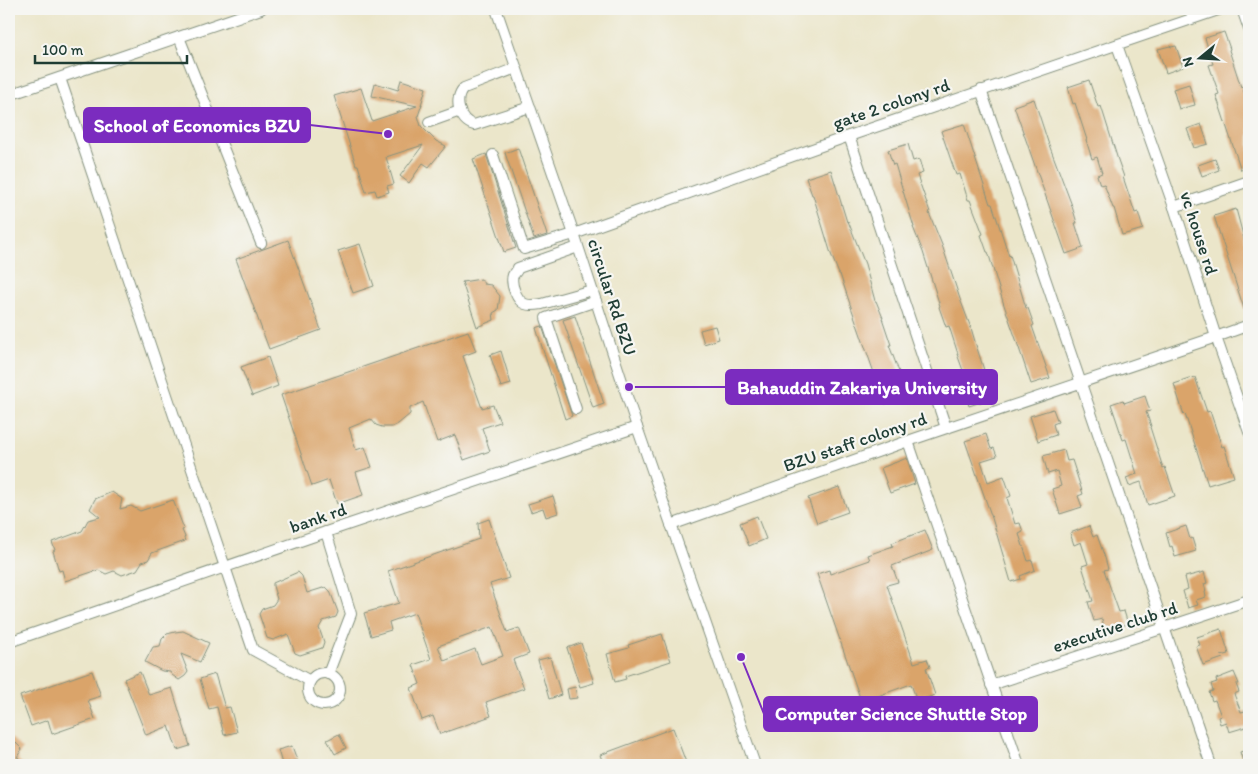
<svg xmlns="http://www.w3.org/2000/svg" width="1258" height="774" font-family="Itim,sans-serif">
	<rect width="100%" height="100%" fill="#f6f6f2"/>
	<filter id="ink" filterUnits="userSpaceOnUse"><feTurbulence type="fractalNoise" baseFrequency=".02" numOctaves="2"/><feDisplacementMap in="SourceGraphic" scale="10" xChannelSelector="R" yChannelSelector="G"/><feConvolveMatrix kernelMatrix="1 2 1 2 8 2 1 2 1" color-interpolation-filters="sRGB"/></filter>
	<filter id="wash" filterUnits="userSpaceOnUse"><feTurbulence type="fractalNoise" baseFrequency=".0096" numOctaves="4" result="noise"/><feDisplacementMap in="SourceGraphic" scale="20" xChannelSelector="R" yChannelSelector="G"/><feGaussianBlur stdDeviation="1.12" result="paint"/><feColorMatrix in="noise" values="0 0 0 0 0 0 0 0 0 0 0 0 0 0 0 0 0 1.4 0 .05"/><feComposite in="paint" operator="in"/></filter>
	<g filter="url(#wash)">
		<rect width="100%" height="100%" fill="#ebe6ca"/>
		<g id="blocks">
			<g fill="#daa46a" fill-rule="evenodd">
				<path d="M1224,32L1230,49L1229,50L1241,87L1242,86L1249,107V167L1241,170L1216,95L1219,94L1209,65L1213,64L1205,38Z"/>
				<path d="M1170,46L1171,47L1176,46L1183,67L1166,73L1158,49Z"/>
				<path d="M401,80L426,88L421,105L422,104L418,116L421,126L436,141L446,146L429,167L423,163L409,183L400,176L423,145L386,157L394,184L387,186L389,192L377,196L375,190L366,192L358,165H356L334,96L361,88L372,121L417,106L372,96L375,83L398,90Z"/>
				<path d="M1089,80L1098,107L1101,106L1118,160L1124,177H1123L1135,213L1138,212L1143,229L1122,235L1114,208H1113L1104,184L1100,185L1097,175L1102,173L1097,157L1092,159L1086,140H1087L1075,103L1073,104L1068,87Z"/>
				<path d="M1189,84L1195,105L1179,109L1173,89Z"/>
				<path d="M1034,99L1048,142L1071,203L1077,223H1075L1083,248L1066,254L1014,106Z"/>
				<path d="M964,124L990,204H992L1009,256L1010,255L1026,308H1028L1034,325L1032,326L1050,378L1031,384L1017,342L1004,305L988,252H987L981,235L983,234L970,200H968L960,174L956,175L941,131Z"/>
				<path d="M1201,124L1208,144L1194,148L1187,129Z"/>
				<path d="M908,144L913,161L919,159L923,173L917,175L930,212L929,213L942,245L960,299L971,328L976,345L993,398L969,406L963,386L968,384L957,354H958L949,326L946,327L939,307L940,306L923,252L913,227H914L906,201L895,164L893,165L888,150Z"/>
				<path d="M518,148L547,235L534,239L505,153Z"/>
				<path d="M486,154L516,248L504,252L473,159Z"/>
				<path d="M1215,159L1219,170L1202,176L1198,165Z"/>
				<path d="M831,170L847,222L848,221L865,264L875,301H876L883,318H882L891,345H889L908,396L885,404L851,307L840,274H839L831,254L813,195H812L806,178Z"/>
				<path d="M1236,209L1249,258V318H1247L1214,216Z"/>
				<path d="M288,240L321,330L269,349L236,259Z"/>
				<path d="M360,244L374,286L353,293L338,251Z"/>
				<path d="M481,279L484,284L491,285L500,296L498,310L493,313L494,320L477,327L462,282Z"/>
				<path d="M575,316L604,404L593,408L563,320Z"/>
				<path d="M542,326L572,416L565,419L536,328Z"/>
				<path d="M715,326L719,339L704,344L700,330Z"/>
				<path d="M468,331L476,351L463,356L482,408L493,405L500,422L482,428L490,451L464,460L455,435L437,442L423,402L410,408V414L398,424L392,427H382L376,425L371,419L349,428L356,450L365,447L372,467L356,472L363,495L337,504L329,480L312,486L281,395Z"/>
				<path d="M501,351L511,384L501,387L490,355Z"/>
				<path d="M268,357L278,386L252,396L241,367Z"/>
				<path d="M1195,377L1207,412L1210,411L1222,447L1224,446L1234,477L1208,485L1185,414L1184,415L1174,384Z"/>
				<path d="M1145,396L1150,411L1146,412L1151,426L1150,427L1163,468L1165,467L1175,496L1148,505L1141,482L1129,486L1126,478L1137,474L1126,439L1123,440L1111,404L1123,400L1124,403Z"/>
				<path d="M1053,409L1058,422L1053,424L1056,435L1038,441L1030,416Z"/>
				<path d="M986,434L991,449L994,448L997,456L981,461L988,482L1004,476L1011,496L1007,498L1015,524L1020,523L1023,532L1019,534L1028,561L1032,560L1035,570L1020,576L1021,579L1011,582L992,518L965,441Z"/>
				<path d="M1064,450L1067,461L1072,460L1083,494L1078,496L1082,507L1060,514L1052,489L1061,486L1057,471L1048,474L1043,456Z"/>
				<path d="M907,458L915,484L890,493L881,468Z"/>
				<path d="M839,487L848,512L817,523L808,498Z"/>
				<path d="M112,492L122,499L120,509L131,506L140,511L173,500L184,529L182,530L185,537L184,538L185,541L152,553L148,560L142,562L137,570L122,575L114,571L106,574L98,570L65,581L62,570L59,571L53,551L55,550L52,542L82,531L88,520L100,517L90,509L95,499Z"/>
				<path d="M553,496L558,513L546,517L543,508L531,512L528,504Z"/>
				<path d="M757,516L766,539L749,546L740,523Z"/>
				<path d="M489,519L509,578L490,584L507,632L519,628L529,654L513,660L524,688L486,702L491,716L440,734L433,716L422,720L411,688L420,684L413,665L431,659L415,613L389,622L391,630L371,636L364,613L399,603L388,571L479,539L478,523ZM492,627L503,656L481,664L475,649L444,661L438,646Z"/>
				<path d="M1089,526L1093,537L1097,535L1105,558L1108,569L1104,570L1119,612L1124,611L1128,624L1110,629L1109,626L1104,627L1102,619L1094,621L1088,602L1093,601L1082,566L1088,564L1081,542L1074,545L1070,533Z"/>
				<path d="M1186,526L1190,539L1192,538L1196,551L1175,557L1172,546L1170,547L1166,533Z"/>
				<path d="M925,530L933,550L892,566L898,582L887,585L914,663L927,659L930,667L926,668L935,695L917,701L911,684L875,697L881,714L867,718L817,574L829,570L830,574L870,560L868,555L893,546L892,543Z"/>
				<path d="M298,572L302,576L307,593L326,587L330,591L338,612L336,617L323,621L319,628L324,642L322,648L300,655L295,653L288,634L273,640L267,638L259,614L262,609L273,605L277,599L273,586V583Z"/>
				<path d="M1204,572L1207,583L1204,584L1206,591L1205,592L1206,597L1196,600L1198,605L1188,608L1183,591L1188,589L1185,577Z"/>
				<path d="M1221,629L1229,654L1221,656L1223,658L1203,665L1196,646L1200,645L1197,637Z"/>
				<path d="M183,631L209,643L200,662L181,654L188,672L185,676L179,680L172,675L170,672L162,671L145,662L153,647L160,646L162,639L167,634L175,632Z"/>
				<path d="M662,634L671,661L625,676L626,679L615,682L607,654L629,648L628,645Z"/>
				<path d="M581,643L594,683L580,687L567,648Z"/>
				<path d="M550,657L561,695L549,699L538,660Z"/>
				<path d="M92,671L101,696L88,700L95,719L52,734L48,720L31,726L20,696Z"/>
				<path d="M140,672L149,695L172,688L190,746L177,750L169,726L146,735L124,679Z"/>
				<path d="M1234,672L1239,684H1236L1239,692L1234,694L1241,712L1245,711L1249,726L1229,732L1226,722L1220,724L1218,717L1221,716L1215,700L1212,701L1209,692L1213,691L1211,684L1217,682L1216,679Z"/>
				<path d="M215,674L225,708L230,707L237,732L224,735L217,707L209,709L200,679Z"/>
				<path d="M575,687L577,698L569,699L567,689Z"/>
				<path d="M673,728L687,765H604L600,755Z"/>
				<path d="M339,734L346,748L335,754L327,740Z"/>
				<path d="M9,736L22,749L17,757L19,758L18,760L24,765H9Z"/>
				<path d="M292,746L297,760L282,764L278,750Z"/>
				<path d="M1249,749V765H1244L1240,752Z"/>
			</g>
		</g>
	</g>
	<g filter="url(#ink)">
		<use href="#blocks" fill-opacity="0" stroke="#85927f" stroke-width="1"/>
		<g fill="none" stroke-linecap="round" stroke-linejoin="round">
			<defs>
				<g id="minor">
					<path d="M496,9L574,234L637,427L755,765"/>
					<path d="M1242,9L1249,29"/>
					<path d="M179,37L261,243"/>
					<path d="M1117,45L1174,207L1216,337L1249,432"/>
					<path d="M516,68L464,88C453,99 459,121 474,125L530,107"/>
					<path d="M60,78L253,650L310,681"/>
					<path d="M981,90L1211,765"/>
					<path d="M9,95L261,9"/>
					<path d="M429,122L460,111"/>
					<path d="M849,136L946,428"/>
					<path d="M493,155L524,249L574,234L849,136L1221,9"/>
					<path d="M1174,207L1249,181"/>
					<path d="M578,247L518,268C518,269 514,275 513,275C510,284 517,301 525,304C530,306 536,305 542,304L592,290"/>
					<path d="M576,409L546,318L596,301"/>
					<path d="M908,441L1019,765"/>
					<path d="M671,525L908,441L1216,337L1249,325"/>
					<path d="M326,532L351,614L328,674"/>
					<path d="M9,642L326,532L637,427"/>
					<circle cx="324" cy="689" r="16"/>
					<path d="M991,685L1249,600"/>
				</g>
			</defs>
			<use href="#minor" stroke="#85927f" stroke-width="12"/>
			<use href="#minor" stroke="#fff" stroke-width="10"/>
		</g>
	</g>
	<g text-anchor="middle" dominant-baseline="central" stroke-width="4.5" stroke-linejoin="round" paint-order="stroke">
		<g font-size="18" fill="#1f3d34" stroke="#f6f6f2">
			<text transform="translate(891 104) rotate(-19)">gate 2 colony rd</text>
			<text transform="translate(1199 233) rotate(72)">vc house rd</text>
			<text transform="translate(612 297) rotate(72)">circular Rd BZU</text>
			<text transform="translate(855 442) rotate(-19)">BZU staff colony rd</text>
			<text transform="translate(318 518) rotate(-19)">bank rd</text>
			<text transform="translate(1115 627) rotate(-18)">executive club rd</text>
		</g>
	</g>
	<path fill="none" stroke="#7b2cbf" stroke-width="2" d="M388 134L310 125M629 387L726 387M741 657L764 714"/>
	<g fill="#7b2cbf" stroke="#f6f6f2" stroke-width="2">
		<circle cx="388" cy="134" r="5"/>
		<circle cx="629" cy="387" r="5"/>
		<circle cx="741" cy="657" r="5"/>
	</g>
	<g fill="#7b2cbf" stroke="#7b2cbf" stroke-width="2">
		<rect x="84" y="108" width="226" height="34" rx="5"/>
		<rect x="726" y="370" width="271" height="34" rx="5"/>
		<rect x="764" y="697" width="273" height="34" rx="5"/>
	</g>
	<g font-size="19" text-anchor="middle" font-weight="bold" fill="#fff">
		<text x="197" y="132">School of Economics BZU</text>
		<text x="862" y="394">Bahauddin Zakariya University</text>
		<text x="901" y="720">Computer Science Shuttle Stop</text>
	</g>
	<rect width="1258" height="774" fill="none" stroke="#f6f6f2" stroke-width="30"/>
	<g transform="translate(1200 58) rotate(252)" stroke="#f6f6f2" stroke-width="4" paint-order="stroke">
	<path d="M0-4L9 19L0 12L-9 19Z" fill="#1f3d34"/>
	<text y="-8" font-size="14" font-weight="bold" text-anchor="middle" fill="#1f3d34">N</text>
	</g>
	<path d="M35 55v8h152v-8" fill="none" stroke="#1f3d34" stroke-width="2.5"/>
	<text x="42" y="55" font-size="15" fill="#1f3d34" stroke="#f6f6f2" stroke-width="4" paint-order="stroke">100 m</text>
</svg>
